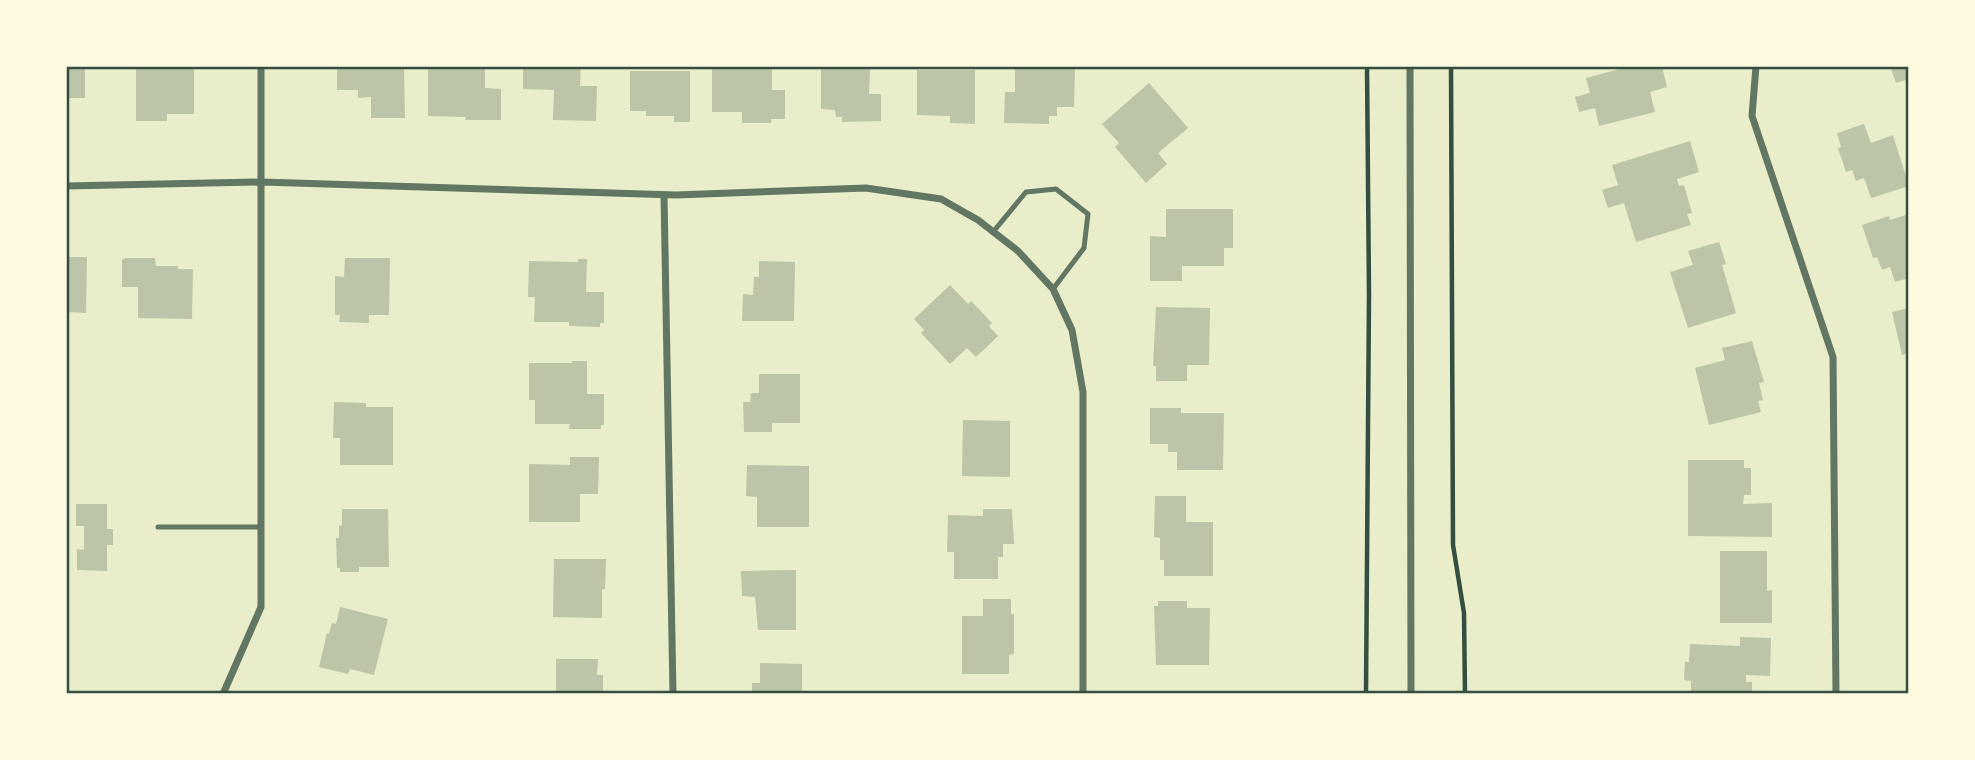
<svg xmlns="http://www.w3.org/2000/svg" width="1975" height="760" font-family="'Fira Sans Condensed',sans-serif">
	<rect width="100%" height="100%" fill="#e9edc9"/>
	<g fill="#bcc5a7">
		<rect x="66" y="66" width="19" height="32"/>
		<path d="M136,66H194V114H167V121H136Z"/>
		<path d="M337,66H404L405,118H371V97L358,98V90H337Z"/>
		<path d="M428,66H485V88L501,89V120H465L466,117L428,116Z"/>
		<path d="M523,66H581L580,86H597L596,121L553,120L554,90L523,89Z"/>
		<path d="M712,66H772V90H785V119H771V123H742V112H712Z"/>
		<path d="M1015,66H1075L1074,107H1057V116H1049V124L1004,123L1005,92H1015Z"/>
		<path d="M1631,66H1662L1667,87L1650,92L1655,112L1599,126L1595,108L1579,112L1575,97L1590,93L1586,78Z"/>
		<path d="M1890,66H1909V79L1896,83Z"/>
		<path d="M821,68H870L869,94H881V121L842,122V117H836L835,110L821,109Z"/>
		<path d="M917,70H975V124L950,123V116L917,115Z"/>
		<path d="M630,71H690V122H674V116H646V111H630Z"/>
		<path d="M1149,83L1188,128L1158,153L1167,164L1146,183L1115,147L1119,143L1102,124Z"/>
		<path d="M1864,124L1871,143L1893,135L1909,186L1871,198L1864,178L1856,181L1852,170L1846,172L1838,148L1841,147L1837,133Z"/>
		<path d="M1690,141L1699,172L1677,179L1679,186L1684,185L1692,213L1687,214L1691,225L1636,242L1624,203L1608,208L1602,190L1618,185L1612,165Z"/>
		<path d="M1166,209H1233V248H1224V266H1182V281H1150V236L1166,237Z"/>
		<path d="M1909,214V278L1895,282L1890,267L1882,270L1877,257L1873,258L1862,225L1889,216L1890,220Z"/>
		<path d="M1719,242L1726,264L1722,265L1736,313L1688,328L1670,272L1693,265L1688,251Z"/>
		<path d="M66,257H87L86,313L66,312Z"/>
		<path d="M125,258H155L156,266H178V269H193L192,319L138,318V287H122V260Z"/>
		<path d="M345,258H390L389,315H369V323L339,322L340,315H335V276L344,277Z"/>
		<path d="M578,259H587L586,292H604V323H600V327L569,326V322H534L535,297H528L529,261L578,262Z"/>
		<path d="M759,261L795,262L794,321H742L743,294L753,295L754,277H759Z"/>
		<path d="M950,285L968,304L971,301L992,323L989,326L998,336L976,357L967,348L950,364L921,333L924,330L914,319Z"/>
		<path d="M1156,307L1210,308L1209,365H1187V381H1156V366H1153Z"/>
		<path d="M1909,308V353L1902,355L1892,312Z"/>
		<path d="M1752,341L1764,382L1759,383L1763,400L1758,401L1761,412L1709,425L1695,368L1725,360L1722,348Z"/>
		<path d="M572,361H587V394H604V425H601V429H569L570,424H535V400H529V363H572Z"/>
		<path d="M759,374H800V423H772V432H744L743,402H750L751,393H759Z"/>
		<path d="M334,402L366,403V407H393V465H340V438H333Z"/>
		<path d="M1150,408H1181V413H1224L1223,470H1177V452H1168V444H1150Z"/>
		<path d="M963,420L1010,421V477L962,476Z"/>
		<path d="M570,457H599L598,494H580V522H529V464L570,465Z"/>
		<path d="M1688,460H1744V468H1751V495H1744L1743,504L1772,503V537L1688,536Z"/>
		<path d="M747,465L809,466V527H757V497L746,496Z"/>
		<path d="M1155,496H1186V522H1213V576H1164V560H1160V538L1154,537Z"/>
		<path d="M76,504H107V529H113V545H107V571L77,570V549L84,550V526H76Z"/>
		<path d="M342,509H388L389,567H359V572H340V568H337L336,538H339V526L342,525Z"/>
		<path d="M983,509H1012L1014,544H1003V557H998V579H954V552H947L948,515L983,516Z"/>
		<path d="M1720,551H1767V591L1772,590V623H1720Z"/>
		<path d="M554,559H606L605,589H602V618L553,617Z"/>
		<path d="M796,570V630H758L755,597L742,596L741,571Z"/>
		<path d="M983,599H1011V614H1014V654L1009,655V674H962V616H983Z"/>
		<path d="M1158,601H1187V608H1210L1209,665H1156L1154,606H1158Z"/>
		<path d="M340,607L388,619L374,675L350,669L348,674L319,667L327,633L329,634L332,623L336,624Z"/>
		<path d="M1740,637L1771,638L1770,676L1746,675V682H1752V694H1691V681L1684,680L1685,662H1689L1690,644L1740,646Z"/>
		<path d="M556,659H598L597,675H603V694H556Z"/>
		<path d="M760,663L802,664V694H752V683H760Z"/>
	</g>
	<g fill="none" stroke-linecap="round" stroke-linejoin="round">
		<g stroke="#344e41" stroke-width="4.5">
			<path d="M1451,66L1453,545L1464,613L1465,694"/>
			<path d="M1366,694L1369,294L1367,66"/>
		</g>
		<g stroke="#617663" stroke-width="5">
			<path d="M993,232L1026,192L1056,189L1088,214L1084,248L1053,289"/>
			<path d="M158,527H261"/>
		</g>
		<g stroke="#617663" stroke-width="7">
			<path d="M1410,66L1411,694"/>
			<path d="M1756,66L1752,116L1833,357L1836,694"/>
			<path d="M66,186L262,182L676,195L866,188L941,199L978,220L1018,251L1053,289L1072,330L1083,392V694"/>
			<path d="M664,195L673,694"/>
			<path d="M223,694L261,607V66"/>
		</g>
	</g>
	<rect width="1975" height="760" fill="none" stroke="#fefae0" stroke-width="136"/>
	<rect x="68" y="68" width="1839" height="624" fill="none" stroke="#344e41" stroke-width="2.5"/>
</svg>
